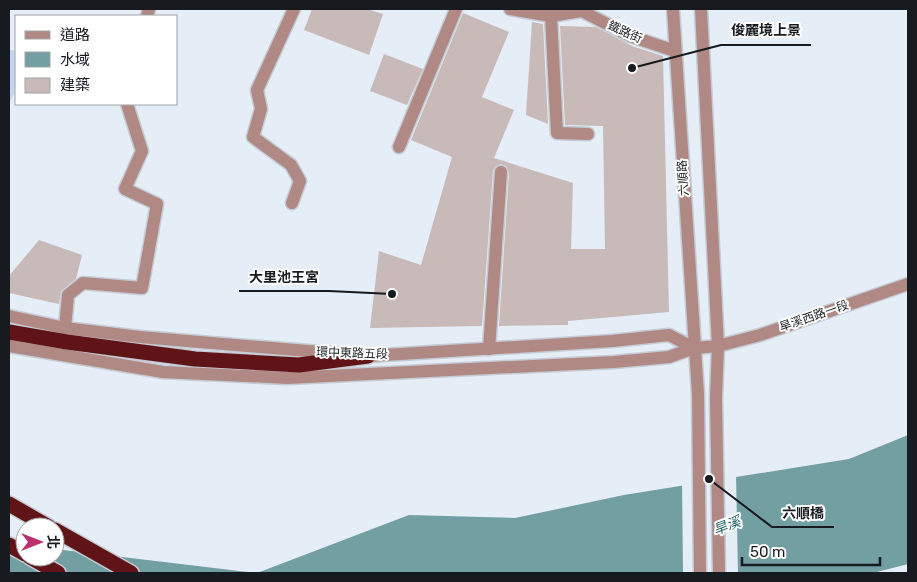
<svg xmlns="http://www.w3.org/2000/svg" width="917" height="582" font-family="Rubik,'Noto Sans TC',sans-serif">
	<rect width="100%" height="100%" fill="#e5edf7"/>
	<path fill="#c0d6f2" d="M9,50L16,51V91L9,103Z"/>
	<path fill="#729fa1" d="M908,435V564L873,573H9V543L25,545V557H55V549L257,573L409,515L515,518L624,495L849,459Z"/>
	<path fill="#e5edf7" d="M736,474L738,573H683L682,483Z"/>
	<g fill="#c8bab8">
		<path d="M312,9H367L383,14L369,55L304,30Z"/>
		<path d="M463,13L509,32L482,97L514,110L494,158L573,183L571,249H605L603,126L565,125L560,26L596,27L632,46L663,56L669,312L568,321V325L499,326L509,173L506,166L501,164L495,167L493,171L482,326L370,328L379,251L421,265L452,157L411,140Z"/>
		<path d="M532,22L543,24L548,124L526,115Z"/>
		<path d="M384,54L423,69L407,105L370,91Z"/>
		<path d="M39,240L82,255L76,279L61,291L59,304L9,293V276Z"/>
	</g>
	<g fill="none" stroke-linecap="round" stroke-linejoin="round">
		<defs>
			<g id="minor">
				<path d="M510,9L551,16L581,11"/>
				<path d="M578,9L630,36L675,51"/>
				<path d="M673,9L698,394L700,573"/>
				<path d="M701,9L718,346L716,398L719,573"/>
				<path d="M147,16L149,9"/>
				<path d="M551,16L557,133L588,134"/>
				<path d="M399,147L456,9"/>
				<path d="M292,203L300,181L291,165L253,137L261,109L257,90L294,9"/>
				<path d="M9,316L65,328L140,337L368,356L612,341L669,335L694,348L718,346L760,335L908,284"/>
				<path d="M65,328L68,295L83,283L142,288L157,204L125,189L142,151L127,104"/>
				<path d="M9,346L163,372L288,378L614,362L669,357L694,348"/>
				<path d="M489,349L501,172"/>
			</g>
			<g id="highway">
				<path d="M9,332L67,342L195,359L299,365L368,356"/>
				<path d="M9,504L49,527"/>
				<path d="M55,530L131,573"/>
				<path d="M9,545L25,554"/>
				<path d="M30,557L58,573"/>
			</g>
		</defs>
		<use href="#minor" stroke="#c4cbd4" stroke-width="15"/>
		<use href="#highway" stroke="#c4cbd4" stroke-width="18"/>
		<use href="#minor" stroke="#b08985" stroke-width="12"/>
		<use href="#highway" stroke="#611417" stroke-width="15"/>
	</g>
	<g text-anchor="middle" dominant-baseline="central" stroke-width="4" stroke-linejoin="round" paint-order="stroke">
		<g font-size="12" fill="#171a1e" stroke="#fff">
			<text transform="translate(625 32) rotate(24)">鐵路街</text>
			<text transform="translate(683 178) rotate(-94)">六順路</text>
			<text transform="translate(814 316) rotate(-19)">旱溪西路一段</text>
			<text transform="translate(352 353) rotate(2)">環中東路五段</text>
		</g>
		<g font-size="14" font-style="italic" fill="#226163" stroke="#fff">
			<text transform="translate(727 526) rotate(-21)">旱溪</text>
		</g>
	</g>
	<path fill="none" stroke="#171a1e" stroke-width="2" d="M632 68L721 45H811M392 294L329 291H239M709 479L772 527H834"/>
	<g fill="#171a1e" stroke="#fff" stroke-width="2">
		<circle cx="632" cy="68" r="5"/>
		<circle cx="392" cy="294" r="5"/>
		<circle cx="709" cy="479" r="5"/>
	</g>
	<g font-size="14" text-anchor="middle" font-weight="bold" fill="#171a1e" stroke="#fff" stroke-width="4" stroke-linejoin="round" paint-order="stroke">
		<text x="766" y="35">俊麗境上景</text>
		<text x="284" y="282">大里池王宮</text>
		<text x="803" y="518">六順橋</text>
	</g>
	<rect width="917" height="582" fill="none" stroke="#171a1e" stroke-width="20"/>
	<rect x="15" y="15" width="162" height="90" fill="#ffffff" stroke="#a2a3a5"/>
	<rect x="25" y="31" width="25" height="8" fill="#b08985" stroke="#a2a3a5"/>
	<text x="60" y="40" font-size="15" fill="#171a1e">道路</text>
	<rect x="25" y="52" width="25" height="15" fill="#729fa1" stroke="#a2a3a5"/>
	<text x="60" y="65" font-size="15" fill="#171a1e">水域</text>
	<rect x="25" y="78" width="25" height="15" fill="#c8bab8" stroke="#a2a3a5"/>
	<text x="60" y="90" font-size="15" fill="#171a1e">建築</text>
	<g transform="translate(40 542) rotate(90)"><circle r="24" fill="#ffffff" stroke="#a2a3a5"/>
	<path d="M0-4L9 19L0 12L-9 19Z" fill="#b9306c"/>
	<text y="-8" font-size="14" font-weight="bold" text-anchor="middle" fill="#171a1e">北</text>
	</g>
	<path d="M742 557v8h138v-8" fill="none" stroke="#171a1e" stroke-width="2.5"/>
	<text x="750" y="557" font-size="15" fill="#171a1e" stroke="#ffffff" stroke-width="4" paint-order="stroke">50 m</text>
</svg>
